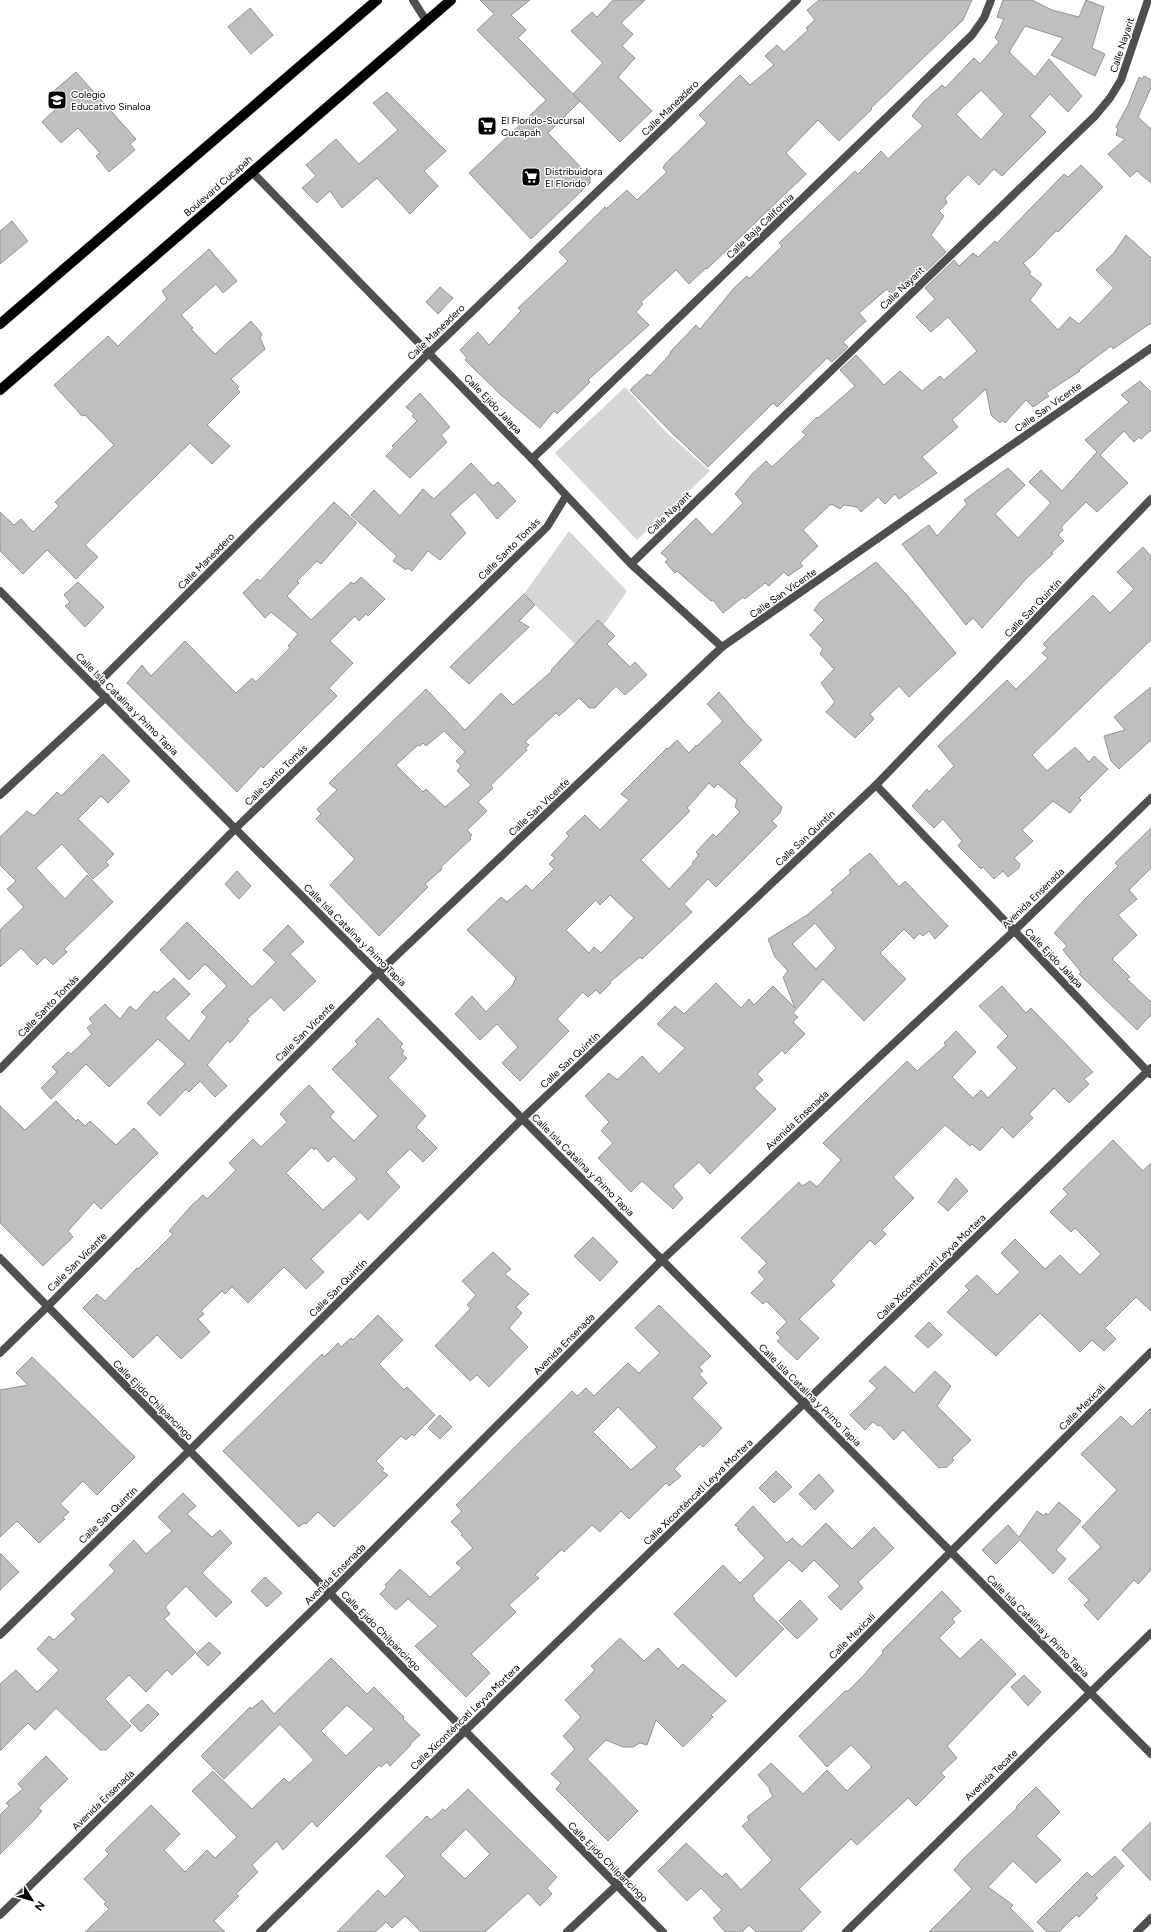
<svg xmlns="http://www.w3.org/2000/svg" width="1151" height="1932" font-family="Figtree,sans-serif">
	<rect width="100%" height="100%" fill="#fff"/>
	<g fill="#d6d6d6">
		<path d="M625,387L665,431L710,471L637,540L555,453Z"/>
		<path d="M569,531L627,591L605,623L580,649L524,594Z"/>
	</g>
	<g fill="#bfbfbf" stroke="#939393" fill-rule="evenodd">
		<path d="M480,0H530L511,15L526,30L518,38L580,101L548,133L590,177V183L531,239L469,173L546,100L477,30L494,14Z"/>
		<path d="M613,0H645L621,23L633,34L622,46L635,58L618,77L652,111L620,142L573,94L603,63L571,31L592,12L597,17Z"/>
		<path d="M819,0H972L963,20L871,108L872,109L839,141L818,120L786,153L806,174L707,269L706,268L689,284L676,270L641,302L643,304L636,312L649,325L588,380L590,382L557,414L554,411L540,428L501,395L465,360L467,358L460,350L478,332L489,345L521,311L518,308L568,261L559,252L605,207L606,209L627,190L637,200L667,172L663,168L665,164L707,123L699,115L740,75L750,85L774,65L765,56L777,45L784,52L808,30L806,28L815,20L807,10Z"/>
		<path d="M1003,0H1032L1052,10L1079,17L1086,0L1104,7L1092,48L1105,54L1095,76L1051,55L1063,38L1025,26L1009,52L1035,77L1049,59L1082,96L1068,112L1050,94L1030,116L1046,132L1002,176L994,169L979,185L968,174L945,198L947,203L939,211L944,216L931,235L946,252L917,280L913,276L909,279L908,278L891,294L887,289L859,313L866,321L843,342L848,347L832,362L827,358L777,407L773,403L708,467L672,433L630,390L647,374L650,376L671,353L670,352L696,325L700,329L735,287L747,276L749,279L782,246L779,243L855,171L858,174L881,151L888,159L923,126L912,116L923,102L942,85L945,88L974,58L980,64L999,42L995,38L1004,19L997,17ZM981,90L1004,114L981,140L956,114Z"/>
		<path d="M250,8L273,35L251,54L228,27Z"/>
		<path d="M76,72L136,139L130,144L135,150L109,172L96,156L100,153L78,128L61,143L42,122L59,106L49,95Z"/>
		<path d="M1144,76L1151,80V88L1138,117L1151,129V183L1137,171L1130,177L1108,154L1125,139L1116,135L1118,129L1116,127L1128,105L1139,77L1142,79Z"/>
		<path d="M387,92L446,151L424,171L438,186L410,214L377,178L342,208L330,191L317,203L302,188L316,176L306,165L336,139L359,164L398,130L373,103Z"/>
		<path d="M1081,165L1103,187L1058,232L1056,231L1032,256L1023,263L1031,272L1029,274L1042,284L1030,300L1058,330L1070,317L1079,324L1114,288L1096,270L1113,254L1126,235L1151,258V323L1113,349L1111,346L1079,370L1080,371L1046,393L1049,396L1033,407L1026,400L1005,423L1002,420L1000,423L991,415L986,389L952,420L958,427L922,457L937,473L899,499L895,494L885,504L878,497L861,512L857,507L844,505L840,509L831,504L803,530L818,546L800,563L803,566L788,576L784,572L769,586L765,583L745,599L743,597L723,613L713,600L711,601L677,571L675,573L665,562L668,559L661,553L696,518L712,535L743,503L735,494L753,473L766,461L772,467L806,435L802,432L817,417L818,418L855,386L840,370L856,355L884,385L900,371L922,391L940,376L944,380L977,351L948,317L931,332L916,317L935,299L925,288L954,260L959,266L973,253L978,257L995,241L997,243L1064,174L1068,177Z"/>
		<path d="M12,221L28,241L0,264V231Z"/>
		<path d="M209,249L237,281L223,293L216,284L181,315L193,328L191,329L215,354L251,321L262,334L260,338L265,349L231,379L239,387L237,389L240,392L207,425L230,446L212,464L190,443L85,545L98,557L76,579L47,550L23,574L0,551V512L14,525L21,519L33,532L59,506L55,502L114,445L85,415L82,416L54,385L108,336L118,346L167,299L162,291Z"/>
		<path d="M440,287L453,298L438,314L426,302Z"/>
		<path d="M1140,381L1151,392V430L1141,439L1139,437L1134,442L1124,431L1100,455L1128,483L1097,512L1086,502L1061,527L1063,530L1058,535L1064,541L1051,553L1053,554L1027,578L982,628L973,618L966,625L902,544L929,525L937,536L967,504L964,500L1008,468L1025,485L995,514L1018,538L1051,503L1029,482L1041,470L1062,491L1097,452L1085,440L1129,402L1121,395Z"/>
		<path d="M420,393L450,427L441,435L447,442L410,478L386,456L394,448L392,446L417,421L412,416L414,414L406,407Z"/>
		<path d="M471,463L493,486L498,482L516,501L497,519L475,492L450,514L466,533L440,560L428,551L412,571L408,568L406,570L393,561L397,556L351,515L374,490L400,516L423,489L434,499Z"/>
		<path d="M334,502L357,523L321,564L317,561L297,581L299,583L287,596L311,620L351,582L354,584L361,577L385,599L368,616L366,614L359,621L355,616L330,641L353,663L329,688L337,696L263,768L261,766L237,792L127,683L142,665L151,676L185,641L236,693L252,678L256,682L290,648L288,646L298,634L271,612L265,618L243,593L257,579L260,581Z"/>
		<path d="M1143,547L1151,556V640L1032,755L1047,771L1075,747L1089,762L1094,756L1108,769L1079,798L1081,800L1070,813L1053,801L1022,830L1033,841L1014,858L1020,864L1019,868L1008,877L1003,871L994,879L983,867L981,869L958,846L962,841L943,819L934,828L912,806L927,789L929,792L954,766L938,746L1007,680L1016,689L1048,658L1042,653L1047,648L1043,644L1093,595L1110,613L1134,589L1117,572Z"/>
		<path d="M876,562L907,595L956,653L909,697L899,686L870,714L874,719L855,738L826,712L835,702L821,683L834,669L820,654L823,649L810,635L824,620L814,610L820,602Z"/>
		<path d="M78,582L104,607L85,627L65,606L70,602L64,595Z"/>
		<path d="M524,594L535,605L519,621L529,627L469,684L450,667Z"/>
		<path d="M598,620L615,636L607,644L630,667L635,662L647,675L625,695L616,686L595,708H589L579,698L559,716L556,713L525,742L529,745L525,749L527,750L491,785L493,788L478,802L487,811L467,830L472,835L470,837L471,839L441,867L442,869L425,884L428,887L379,936L330,885L355,859L316,819L321,814L317,809L337,790L329,783L426,689L465,730L501,693L513,705L552,671L551,670ZM444,731L465,752L456,761L461,766L457,771L471,785L445,807L426,789L423,792L396,765L418,745L420,746L423,743L426,746Z"/>
		<path d="M1151,687V740L1119,769L1111,761L1104,736L1125,730L1114,717Z"/>
		<path d="M719,692L749,727L762,740L739,763L782,807L780,813L772,821L777,826L716,887L708,879L684,904L692,912L642,959L640,957L610,982L611,983L600,994L596,990L588,997L583,992L557,1019L569,1031L520,1081L502,1063L518,1047L497,1024L480,1040L455,1014L472,996L486,1012L512,986L516,978L467,930L501,897L507,902L526,885L532,891L554,869L549,864L555,858L551,855L569,836L566,833L585,815L600,830L629,800L621,794L667,748L668,749L677,740L689,753L696,745L697,746L723,721L707,704ZM709,783L714,788L718,784L737,800L735,807L740,812L716,837L713,834L696,852L699,855L692,863L693,864L669,889L641,860L690,811L687,808ZM610,895L634,918L601,953L594,947L589,953L566,930L596,900L600,905Z"/>
		<path d="M103,754L130,781L108,803L101,796L78,819L114,854L106,862L109,865L93,879L62,844L36,868L65,899L87,875L113,902L64,949L67,952L53,965L45,957L37,965L21,948L0,967V930L24,907L7,889L16,881L0,865V837L27,811L34,816L57,792L61,796Z"/>
		<path d="M1151,828V868L1129,890L1137,899L1118,915L1137,935L1112,959L1130,977L1127,979L1151,1002V1015L1137,1030L1079,974L1081,972L1063,950L1067,946L1054,933L1085,899L1118,866L1115,863Z"/>
		<path d="M870,853L899,887L905,881L948,926L935,939L929,931L923,936L920,933L914,939L904,929L880,953L906,979L864,1021L823,979L793,1013L798,1017L793,1022L805,1034L785,1054L782,1050L757,1074L763,1080L754,1088L776,1109L710,1174L699,1162L673,1186L683,1198L673,1209L642,1181L631,1192L598,1158L613,1143L601,1131L609,1122L585,1096L609,1073L617,1080L642,1056L659,1074L685,1048L657,1024L675,1006L684,1014L716,983L741,1008L749,999L754,1005L773,986L795,1008L783,977L788,971L775,957L768,939L807,915L833,893L831,890L851,873L849,870ZM815,923L836,948L816,969L792,944Z"/>
		<path d="M237,871L251,886L239,899L225,884Z"/>
		<path d="M187,922L252,987L276,962L263,950L288,925L304,942L290,954L316,981L284,1011L271,997L247,1019L249,1021L230,1043L228,1040L207,1065L227,1086L215,1097L200,1081L189,1092L186,1089L160,1116L147,1103L185,1064L158,1039L109,1087L86,1064L51,1099L41,1088L57,1072L52,1067L68,1052L71,1054L92,1034L87,1028L93,1023L89,1019L105,1004L120,1019L130,1006L136,1011L154,991L157,993L174,978L190,994L165,1018L189,1041L207,1017L201,1012L227,986L205,964L189,980L160,950Z"/>
		<path d="M1002,986L1026,1013L1031,1008L1093,1072L1084,1079L1089,1084L1069,1103L1054,1088L1029,1114L1033,1118L1013,1138L1002,1127L980,1151L972,1144L970,1146L945,1125L893,1177L914,1198L882,1230L886,1234L875,1245L870,1240L831,1281L835,1285L799,1319L819,1338L797,1360L777,1341L781,1338L776,1333L787,1322L766,1301L763,1304L751,1293L765,1279L758,1272L767,1263L741,1238L799,1182L802,1186L810,1181L817,1187L841,1160L823,1143L907,1061L917,1071L946,1045L944,1043L956,1031L976,1052L952,1077L973,1098L981,1090L988,1098L1017,1068L997,1047L1008,1036L979,1006Z"/>
		<path d="M378,1018L403,1044L400,1047L404,1051L402,1054L407,1058L388,1078L426,1116L416,1127L437,1148L423,1162L410,1149L386,1172L400,1187L368,1220L360,1212L311,1259L324,1272L306,1289L284,1267L248,1303L232,1287L225,1294L222,1291L201,1311L204,1314L198,1319L210,1332L181,1359L157,1335L133,1358L83,1308L97,1294L105,1301L137,1268L138,1269L173,1234L169,1231L192,1205L203,1195L207,1199L236,1170L229,1163L253,1139L261,1147L287,1122L280,1114L309,1085L334,1112L330,1116L331,1118L354,1141L378,1116L332,1069L358,1044L355,1041ZM312,1147L314,1150L316,1148L328,1162L334,1156L357,1179L323,1210L286,1173Z"/>
		<path d="M56,1101L76,1121L78,1119L85,1126L90,1121L116,1145L134,1128L158,1153L101,1209L94,1202L68,1231L73,1237L43,1266L0,1223V1106L25,1130Z"/>
		<path d="M1113,1140L1143,1171L1151,1163V1311L1136,1297L1105,1328L1116,1339L1104,1351L1092,1340L1080,1352L1040,1313L996,1356L947,1312L969,1290L965,1286L977,1275L997,1295L1020,1272L1001,1253L1015,1239L1045,1269L1060,1255L1080,1275L1101,1254L1075,1228L1071,1232L1050,1212L1068,1194L1063,1189Z"/>
		<path d="M956,1178L968,1191L948,1211L938,1202Z"/>
		<path d="M593,1237L618,1262L600,1281L574,1256Z"/>
		<path d="M493,1252L511,1269L505,1274L529,1294L516,1307L522,1313L509,1328L528,1347L489,1387L477,1375L470,1381L435,1346L471,1308L467,1305L476,1295L462,1281Z"/>
		<path d="M659,1305L711,1356L699,1367L703,1371L699,1374L707,1383L692,1398L722,1428L703,1447L700,1444L674,1469L681,1476L669,1486L666,1483L629,1519L621,1511L600,1532L592,1525L564,1552L562,1549L535,1575L539,1578L509,1605L516,1612L471,1654L490,1673L466,1697L415,1646L438,1626L408,1599L396,1610L380,1594L387,1587L385,1585L400,1569L430,1597L462,1568L456,1563L473,1548L461,1535L463,1534L451,1522L462,1511L456,1505L572,1391L577,1396L586,1388L594,1396L628,1363L639,1373L660,1353L635,1328ZM618,1407L657,1447L631,1470L593,1432Z"/>
		<path d="M378,1315L403,1340L379,1364L404,1390L407,1387L435,1415L414,1436L412,1434L406,1440L401,1436L376,1461L384,1469L382,1471L388,1475L334,1527L318,1512L306,1524L304,1523L299,1527L223,1451L322,1354L324,1357L338,1343L341,1347L351,1338L353,1340Z"/>
		<path d="M929,1322L942,1335L928,1348L915,1336Z"/>
		<path d="M32,1357L135,1457L97,1495L83,1481L60,1504L69,1512L63,1518L65,1519L39,1543L17,1521L0,1537V1390L28,1385L16,1373Z"/>
		<path d="M885,1366L914,1393L935,1371L951,1386L937,1406L971,1440L952,1458L954,1460L947,1467L939,1468L903,1430L894,1440L880,1425L878,1426L873,1422L865,1430L850,1415L877,1388L869,1381Z"/>
		<path d="M1151,1408V1570L1138,1584L1134,1580L1098,1620L1084,1605L1089,1600L1068,1579L1101,1547L1082,1527L1117,1490L1081,1454L1121,1416L1132,1427Z"/>
		<path d="M440,1415L452,1427L440,1439L428,1428Z"/>
		<path d="M776,1471L792,1487L774,1503L759,1488Z"/>
		<path d="M819,1474L834,1491L815,1510L799,1494Z"/>
		<path d="M183,1493L196,1506L187,1514L212,1537L220,1530L232,1543L202,1573L232,1602L216,1617L186,1586L165,1607L170,1614L164,1619L196,1652L172,1675L167,1670L146,1692L129,1675L105,1699L131,1726L106,1750H100L56,1708L35,1730L28,1723L0,1751V1684L16,1670L37,1692L59,1670L37,1649L49,1636L54,1640L76,1619L71,1614L115,1571L109,1565L134,1540L146,1554L172,1531L158,1517Z"/>
		<path d="M1059,1502L1081,1521L1056,1550L1066,1559L1053,1574L1020,1540L996,1564L982,1550L1008,1525L1019,1537L1037,1511L1044,1516L1046,1513L1048,1515Z"/>
		<path d="M753,1506L787,1543L792,1538L802,1547L826,1523L852,1549L874,1527L894,1548L858,1582L863,1588L841,1610L828,1597L840,1586L814,1560L802,1572L789,1560L752,1596L755,1599L754,1600L784,1629L736,1677L674,1614L723,1565L740,1583L765,1558L737,1529L739,1528L735,1525Z"/>
		<path d="M0,1553L19,1572L0,1590Z"/>
		<path d="M265,1577L282,1593L267,1607L251,1591Z"/>
		<path d="M942,1591L961,1611L952,1619L955,1622L939,1638L960,1659L981,1639L1016,1674L947,1746L957,1758L941,1773L945,1777L916,1806L908,1798L857,1845L851,1839L799,1889L821,1912L801,1932H756L749,1925L742,1932H725L713,1918L722,1910L701,1888L687,1901L658,1871L686,1843L722,1877L726,1873L741,1890L772,1860L742,1826L749,1820L747,1817L773,1796L769,1790L770,1789L758,1775L771,1763L803,1794L827,1770L847,1791L872,1767L851,1745L827,1767L799,1736L845,1691H848L864,1675L883,1653L882,1651Z"/>
		<path d="M800,1600L818,1619L797,1639L779,1621Z"/>
		<path d="M620,1638L644,1661L658,1648L678,1669L683,1664L726,1701L711,1715L713,1717L683,1747L656,1720L647,1745L640,1743L633,1747H623L606,1740L587,1759L638,1811L608,1841L556,1789L561,1783L551,1774L575,1749L563,1736L581,1717L565,1700L595,1670L591,1666Z"/>
		<path d="M209,1642L221,1653L208,1666L196,1654Z"/>
		<path d="M331,1658L367,1694L374,1687L404,1717L403,1719L420,1735L410,1744L411,1745L390,1766L387,1762L381,1767L379,1765L317,1827L312,1821L283,1850L277,1841L252,1865L258,1872L236,1894L239,1896L214,1921L225,1932H85L109,1909L104,1904L106,1902L84,1879L109,1854L105,1850L151,1805L180,1834L164,1850L185,1872L207,1850L215,1858L237,1837L192,1791L213,1771L252,1809L284,1778L289,1783L314,1760L280,1724L224,1779L201,1756L250,1707L251,1709L262,1700L274,1714ZM347,1705L374,1729L346,1756L321,1731Z"/>
		<path d="M1024,1675L1041,1692L1028,1706L1011,1687Z"/>
		<path d="M148,1704L159,1714L141,1732L130,1721Z"/>
		<path d="M46,1756L68,1779L38,1808L42,1811L35,1819L0,1854V1815L9,1806L6,1803L23,1789L18,1784Z"/>
		<path d="M1036,1787L1060,1812L1036,1836L1061,1860L1036,1883L1013,1861L988,1887L1013,1905L1010,1908L1034,1932H929L972,1889L954,1870L963,1859L1017,1808L1016,1807Z"/>
		<path d="M468,1789L557,1877L547,1888L552,1894L540,1906L528,1893L485,1932H421L405,1916L392,1928L386,1922L375,1932H337L378,1890L385,1897L405,1876L386,1856L427,1816L431,1820L443,1809L445,1811ZM466,1829L490,1854L465,1879L440,1855Z"/>
		<path d="M1151,1822V1881L1122,1850Z"/>
		<path d="M1115,1856L1124,1866L1095,1895L1098,1898L1079,1917L1076,1915L1059,1932H1047L1037,1922L1087,1872L1092,1877Z"/>
	</g>
	<g fill="none" stroke-linecap="round" stroke-linejoin="round">
		<defs>
			<g id="primary">
				<path d="M0,324L377,0"/>
				<path d="M0,390L451,0"/>
			</g>
		</defs>
		<use href="#primary" stroke="#dbdbdb" stroke-width="11"/>
		<g stroke="#4f4f4f" stroke-width="8">
			<path d="M252,172L532,459L631,564L722,647"/>
			<path d="M532,459L972,35L984,18L991,0"/>
			<path d="M631,564L1095,116L1110,98L1121,80L1148,0"/>
			<path d="M0,591L1151,1754"/>
			<path d="M95,686L429,353L797,0"/>
			<path d="M876,785L1150,1074"/>
			<path d="M0,795L106,697"/>
			<path d="M0,1069L235,829L547,527L566,496"/>
			<path d="M0,1353L47,1307"/>
			<path d="M329,1594L662,1260L1014,931L1151,798"/>
			<path d="M0,1635L189,1451L522,1119L876,785L1151,499"/>
			<path d="M260,1932L465,1731L1151,1068"/>
			<path d="M846,1932L1151,1633"/>
			<path d="M1137,1932L1151,1918"/>
		</g>
		<g stroke="#4f4f4f" stroke-width="8">
			<path d="M413,0L427,22"/>
			<path d="M0,1258L663,1932"/>
			<path d="M47,1307L378,973L722,647L1151,348"/>
			<path d="M0,1915L329,1594"/>
			<path d="M567,1932L617,1885L1151,1352"/>
		</g>
		<use href="#primary" stroke="#000" stroke-width="10"/>
	</g>
	<defs>
		<symbol id="university-square" viewBox="-11 -11 22 22"><rect x="-9" y="-9" width="18" height="18" rx="4" fill="#000" stroke="#fff"/><path d="M0-5L7-2L0 1L-7-2ZM-4 1L0 2.5L4 1V4Q0 6-4 4Z" fill="#fff"/></symbol>
		<symbol id="supermarket-square" viewBox="-11 -11 22 22"><rect x="-9" y="-9" width="18" height="18" rx="4" fill="#000" stroke="#fff"/><path d="M-6-5.5h2.5l.6 2H6L4.5 2H-2.5L-4.4-4H-6ZM-1.5 3.2a1.3 1.3 0 1 0 .1 0ZM3 3.2a1.3 1.3 0 1 0 .1 0Z" fill="#fff"/></symbol>
	</defs>
	<g fill-rule="evenodd">
		<use href="#university-square" x="46" y="89" width="22" height="22"/>
		<use href="#supermarket-square" x="476" y="115" width="22" height="22"/>
		<use href="#supermarket-square" x="520" y="166" width="22" height="22"/>
	</g>
	<g text-anchor="middle" dominant-baseline="central" stroke-width="3" stroke-linejoin="round" paint-order="stroke">
		<g font-size="10" fill="#000" stroke="#fff">
			<text transform="translate(1122 45) rotate(-72)">Calle Nayarit</text>
			<text transform="translate(670 108) rotate(-44)">Calle Maneadero</text>
			<text transform="translate(218 186) rotate(-41)">Boulevard Cucapah</text>
			<text transform="translate(760 226) rotate(-44)">Calle Baja California</text>
			<text transform="translate(902 288) rotate(-44)">Calle Nayarit</text>
			<text transform="translate(436 332) rotate(-44)">Calle Maneadero</text>
			<text transform="translate(493 404) rotate(46)">Calle Ejido Jalapa</text>
			<text transform="translate(1048 407) rotate(-35)">Calle San Vicente</text>
			<text transform="translate(669 513) rotate(-44)">Calle Nayarit</text>
			<text transform="translate(509 549) rotate(-45)">Calle Santo Tomás</text>
			<text transform="translate(206 561) rotate(-45)">Calle Maneadero</text>
			<text transform="translate(783 593) rotate(-35)">Calle San Vicente</text>
			<text transform="translate(1033 608) rotate(-46)">Calle San Quintín</text>
			<text transform="translate(127 704) rotate(45)">Calle Isla Catalina y Primo Tapia</text>
			<text transform="translate(276 775) rotate(-44)">Calle Santo Tomás</text>
			<text transform="translate(539 807) rotate(-43)">Calle San Vicente</text>
			<text transform="translate(805 838) rotate(-43)">Calle San Quintín</text>
			<text transform="translate(1033 898) rotate(-44)">Avenida Ensenada</text>
			<text transform="translate(355 935) rotate(45)">Calle Isla Catalina y Primo Tapia</text>
			<text transform="translate(1054 958) rotate(46)">Calle Ejido Jalapa</text>
			<text transform="translate(48 1006) rotate(-46)">Calle Santo Tomás</text>
			<text transform="translate(305 1032) rotate(-45)">Calle San Vicente</text>
			<text transform="translate(570 1060) rotate(-43)">Calle San Quintín</text>
			<text transform="translate(797 1120) rotate(-43)">Avenida Ensenada</text>
			<text transform="translate(583 1165) rotate(45)">Calle Isla Catalina y Primo Tapia</text>
			<text transform="translate(77 1262) rotate(-45)">Calle San Vicente</text>
			<text transform="translate(931 1267) rotate(-44)">Calle Xiconténcatl Leyva Mortera</text>
			<text transform="translate(338 1288) rotate(-45)">Calle San Quintín</text>
			<text transform="translate(564 1344) rotate(-45)">Avenida Ensenada</text>
			<text transform="translate(810 1395) rotate(45)">Calle Isla Catalina y Primo Tapia</text>
			<text transform="translate(153 1400) rotate(45)">Calle Ejido Chilpancingo</text>
			<text transform="translate(1082 1407) rotate(-45)">Calle Mexicali</text>
			<text transform="translate(698 1492) rotate(-44)">Calle Xiconténcatl Leyva Mortera</text>
			<text transform="translate(108 1515) rotate(-44)">Calle San Quintín</text>
			<text transform="translate(335 1574) rotate(-45)">Avenida Ensenada</text>
			<text transform="translate(1038 1626) rotate(45)">Calle Isla Catalina y Primo Tapia</text>
			<text transform="translate(381 1631) rotate(45)">Calle Ejido Chilpancingo</text>
			<text transform="translate(852 1636) rotate(-45)">Calle Mexicali</text>
			<text transform="translate(465 1717) rotate(-44)">Calle Xiconténcatl Leyva Mortera</text>
			<text transform="translate(991 1775) rotate(-44)">Avenida Tecate</text>
			<text transform="translate(103 1800) rotate(-44)">Avenida Ensenada</text>
			<text transform="translate(608 1862) rotate(45)">Calle Ejido Chilpancingo</text>
		</g>
		<g font-size="10" fill="#000" stroke="#fff" text-anchor="start">
			<text x="71" y="94">Colegio<tspan x="71" dy="12">Educativo Sinaloa</tspan></text>
			<text x="501" y="120">El Florido-Sucursal<tspan x="501" dy="12">Cucapah</tspan></text>
			<text x="545" y="171">Distribuidora<tspan x="545" dy="12">El Florido</tspan></text>
		</g>
	</g>
	<g transform="translate(32 1900) rotate(127)" stroke="#ffffff" stroke-width="3" paint-order="stroke">
	<path d="M0-3L7 15L0 10L-7 15Z" fill="#000000"/>
	<text y="-6" font-size="11" font-weight="bold" text-anchor="middle" fill="#000000">N</text>
	</g>
</svg>
